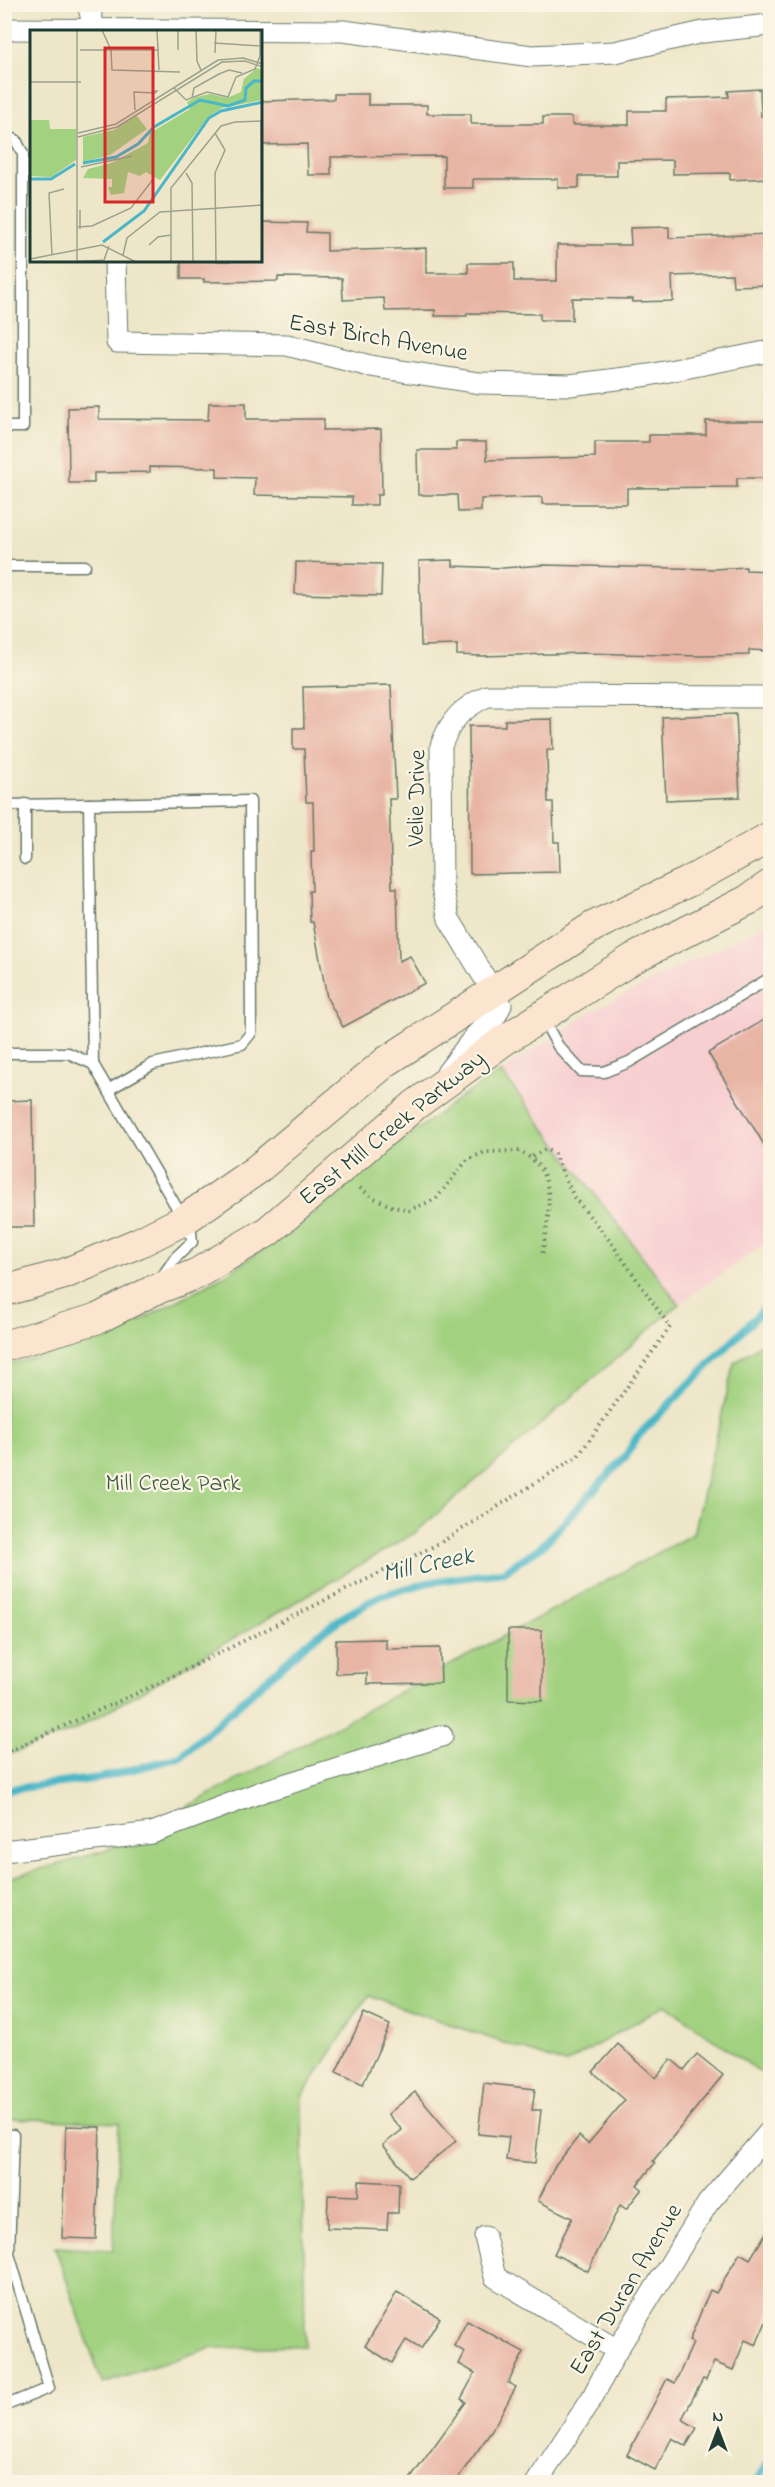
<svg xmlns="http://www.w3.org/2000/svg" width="775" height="2487" font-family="'Indie Flower',sans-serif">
	<rect width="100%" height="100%" fill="#fcf5e5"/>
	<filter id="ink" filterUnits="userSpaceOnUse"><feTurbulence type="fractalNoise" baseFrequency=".0167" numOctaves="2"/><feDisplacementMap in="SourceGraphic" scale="12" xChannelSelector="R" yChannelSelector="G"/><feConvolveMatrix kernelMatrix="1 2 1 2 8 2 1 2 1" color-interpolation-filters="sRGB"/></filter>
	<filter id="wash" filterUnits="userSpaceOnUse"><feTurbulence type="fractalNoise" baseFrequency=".008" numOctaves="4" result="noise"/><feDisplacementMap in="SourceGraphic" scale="24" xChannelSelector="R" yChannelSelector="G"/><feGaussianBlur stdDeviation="1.35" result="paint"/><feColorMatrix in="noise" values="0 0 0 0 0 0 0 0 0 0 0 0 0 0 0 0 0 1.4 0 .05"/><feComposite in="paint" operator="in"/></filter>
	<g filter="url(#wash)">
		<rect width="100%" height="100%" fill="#ede6c8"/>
		<path fill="#f7cfd1" d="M770,920V1240L679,1304L501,1072L594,1010L759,928Z"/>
		<g fill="#a2d180" stroke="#60875a" stroke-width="1.5">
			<path d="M501,1072L679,1304L415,1533L75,1730L5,1756V1365L64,1350L140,1321L223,1276L296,1228L379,1158L461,1097Z"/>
			<path d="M770,1338V2079L665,2005L565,2064L368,1996L302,2097L305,2346L210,2348L102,2383L55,2247L113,2250L119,2123L5,2118V1879L105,1851L693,1534L734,1363Z"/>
		</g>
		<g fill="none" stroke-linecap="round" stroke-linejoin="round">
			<g stroke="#4ab6c7" stroke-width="8">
				<path d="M4,1790L100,1778L180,1757L305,1645L340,1619L380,1596L430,1582L503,1572L542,1546L626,1456L637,1437L770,1303"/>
				<path d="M756,2482L770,2459"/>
			</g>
		</g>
		<g id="blocks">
			<g fill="#e8b5a5">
				<path d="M760,89L761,116L771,115L769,178L730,180V173L673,174V160L617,161V176H579V188H558V179H473V188H444V156L331,157V175H308L307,144L261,145V101L334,99V94H368V105H427V114H471V124H543V117H572V125H629V111H666V99L729,97L728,91Z"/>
				<path d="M261,222L307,223L306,232L327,233V251L426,248V273H468V263H514V281H557V245H631L630,228L669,227V238L771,234V285L733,286L732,274L672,276L673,301L632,302V299L572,298V320H540V314L467,313V316H435V310L385,311L384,298L343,300L342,278L278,277V281L204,282V279H181V261H261Z"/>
				<path d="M209,403H246V419H324L323,430L381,429L382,495H377V505H352V497L254,495L255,478L217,477V468L150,467V472L94,473V483H69L68,408L99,407V419L208,420Z"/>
				<path d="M706,421H771V478H737V487L627,488V504H542V497L481,499V511L458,512L457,495H418L417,450H456V442H486L487,460L595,457V442H649V435H706Z"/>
				<path d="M453,560V566L503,568L543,565L714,569L746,567V570L771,571V651L749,650V655L702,656L582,653L482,656L457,655V645L421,646L419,561Z"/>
				<path d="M296,562L382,564L381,596L295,594Z"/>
				<path d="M391,685L396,799H389L392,888H397L399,961L410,956L425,983L343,1027L327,998L313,922H310L309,891H312L311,851H314L313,802H306L304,749H293V728H304L303,687Z"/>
				<path d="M736,714L740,797L666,800L662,717Z"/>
				<path d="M552,719L553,750H547L548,802H553L554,842H559L560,872L470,874L469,726H505V720Z"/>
				<path d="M771,1016V1156L708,1053Z"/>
				<path d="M32,1100L34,1227H4V1101Z"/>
				<path d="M508,1630H542V1701L508,1700Z"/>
				<path d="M386,1639V1649L440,1648L441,1683L367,1684V1673L336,1674V1640Z"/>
				<path d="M364,2013L390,2025L363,2084L336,2072Z"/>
				<path d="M618,2044L656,2078L671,2059L684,2070L697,2054L723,2075L653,2161L655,2163L637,2185L642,2189L626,2209L620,2205L588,2271L554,2254L572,2218L538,2201L555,2166L579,2136L588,2144L625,2100L593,2072Z"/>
				<path d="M484,2083L535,2089L532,2110H541L535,2163L506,2160L509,2137L478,2134Z"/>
				<path d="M415,2092L456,2141L410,2178L383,2145L402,2130L388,2114Z"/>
				<path d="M66,2126L100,2127L96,2239L62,2238Z"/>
				<path d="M359,2181L399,2183L398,2213H388L387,2230L327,2228L328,2195L358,2196Z"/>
				<path d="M771,2225V2310L756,2345L745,2340L733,2370L714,2362L706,2380L703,2379L682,2419L697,2428L686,2446L672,2438L655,2470L627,2455L667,2379L675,2383L693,2343L689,2341L710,2290L716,2293L740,2253L750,2259Z"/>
				<path d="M397,2292L440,2318L421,2349L406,2340L392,2363L365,2346Z"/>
				<path d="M467,2321L524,2352L508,2383L516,2387L491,2432L455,2482H408L466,2402L461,2399L475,2373L459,2364L465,2352L454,2346Z"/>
			</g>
		</g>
	</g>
	<g filter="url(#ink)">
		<use href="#blocks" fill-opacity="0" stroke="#677868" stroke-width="1.5"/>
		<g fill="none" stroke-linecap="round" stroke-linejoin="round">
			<defs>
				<g id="lane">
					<path d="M4,135L16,140L23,154V427H4"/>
					<path d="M4,566H85"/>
					<path d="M25,804V859"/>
					<path d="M4,805L89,804"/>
					<path d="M542,1017L558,1046L581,1071L604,1072L629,1062L770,978"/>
					<path d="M4,1053H68L93,1064L191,1232L192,1242L175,1258L160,1280"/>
					<path d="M93,1064L89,804L250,801L251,1033L242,1044L153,1064L108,1090"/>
					<path d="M4,2135H13L9,2254L49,2388L4,2406"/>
				</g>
				<g id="street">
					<path d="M88,4L95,32"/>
					<path d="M4,29L343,31L532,56L615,52L703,32L770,25"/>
					<path d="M115,261L117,342L287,345L370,366L479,383L570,385L649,375L770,351"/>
					<path d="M447,1073L474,1037L496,1015L501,1005L449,919L442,887L441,746C451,719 461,709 487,696L770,697"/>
					<path d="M4,1851L152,1833L264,1791L442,1736"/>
					<path d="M485,2237L495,2277L617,2350"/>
					<path d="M537,2482L592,2398L617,2350L708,2203L770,2131"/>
				</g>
				<g id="secondary">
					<path d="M4,1291L64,1274L138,1243L184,1220L255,1171L387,1061L594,926L688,882L770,837"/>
					<path d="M4,1346L99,1318L152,1291L196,1274L267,1232L415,1105L503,1041L634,958L748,900L770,885"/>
				</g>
			</defs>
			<use href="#lane" stroke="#677868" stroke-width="13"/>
			<use href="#street" stroke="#677868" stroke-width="23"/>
			<use href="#secondary" stroke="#677868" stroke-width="32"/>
			<g stroke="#677868" stroke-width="4" stroke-dasharray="1.5 4.5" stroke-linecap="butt">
				<path d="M360,1188L372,1197L393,1207L409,1210L436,1199L467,1160L485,1152L520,1151C525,1154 531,1158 535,1162C558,1186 546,1227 542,1257"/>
				<path d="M4,1753L155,1685L440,1543L578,1456L670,1327L610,1241L574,1197L554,1154L546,1149L529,1158"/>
			</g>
			<use href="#lane" stroke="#fff" stroke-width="10"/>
			<use href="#street" stroke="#fff" stroke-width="21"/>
			<use href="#secondary" stroke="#fce5cf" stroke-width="30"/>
		</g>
	</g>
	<g text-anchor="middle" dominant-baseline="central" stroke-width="4.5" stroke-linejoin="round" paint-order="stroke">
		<g font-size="24" fill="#1f3d34" stroke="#fcf5e5">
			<text transform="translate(378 339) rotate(10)">East Birch Avenue</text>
			<text transform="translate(418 798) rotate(-89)">Velie Drive</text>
			<text transform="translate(393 1129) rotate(-39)">East Mill Creek Parkway</text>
			<text transform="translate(627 2290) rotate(-59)">East Duran Avenue</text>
		</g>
		<g font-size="24" fill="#395b43" stroke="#fcf5e5">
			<text x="173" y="1484">Mill Creek Park</text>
		</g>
		<g font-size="26" font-style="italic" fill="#2a5b59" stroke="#fcf5e5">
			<text transform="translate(428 1566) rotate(-12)">Mill Creek</text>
		</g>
	</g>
	<g transform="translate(30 30)">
		<rect width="232" height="232" fill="#ede6c8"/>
		<path d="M227,38L232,40V70L192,78L179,86L130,150L116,142L110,146L98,142L94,163L81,165L78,157H82V149L53,148L58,139L81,133L118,113L120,103L160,79L157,72L166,67L180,64L197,68L211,62L214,49ZM106,85L117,99L80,125L53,132V107L84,100ZM0,90H19L20,99H46V130L21,147L0,146Z" fill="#a2d180"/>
		<path fill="none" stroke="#4ab6c7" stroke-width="3" d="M53,133L86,127L108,114L124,97L170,70L198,76L215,70L216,58L224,51H233M0,149H21L45,134M73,212L114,181L179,88L191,81L233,72"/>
		<path fill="none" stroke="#9ba28d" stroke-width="1.5" d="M47,0V232M72,0L81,20L82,40L150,42M95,0H120M127,0L129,40M148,0V20M166,0L167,31L171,40M184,13L231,16M50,20H129M185,23L186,0M0,52H51M144,58L156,70L177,62L198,67L206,47L225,39L230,26V0M162,68L164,58L189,44L199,40L212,43M105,80L104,62L125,63L127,61H123M231,91L232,219M48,103L86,94L188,30L213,28L233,34M185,103L195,120L185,143L186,232M48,107L87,97L192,32L215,31L233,37M51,137L102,126M156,143L162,153L163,232M48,197L62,196L101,178L124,148M50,199V180M119,215L128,207L141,205M22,225L19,163L34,159M93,225L97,208L130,182L232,175M0,229L72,215L106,232M39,232L74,230L79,216M141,232V158L191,96L205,92L233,91"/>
		<path fill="#d62828" fill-opacity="0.15" stroke="#d62828" stroke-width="3" d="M75,18H123V172H75Z"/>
		<rect width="232" height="232" fill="none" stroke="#1f3d34" stroke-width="3"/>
	</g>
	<rect width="775" height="2487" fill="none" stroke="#fcf5e5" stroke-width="24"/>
	<g transform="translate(718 2430)" stroke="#fcf5e5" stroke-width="4.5" paint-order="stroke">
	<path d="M0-4.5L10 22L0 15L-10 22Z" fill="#1f3d34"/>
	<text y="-9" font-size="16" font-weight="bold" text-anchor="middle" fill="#1f3d34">N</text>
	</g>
</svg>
